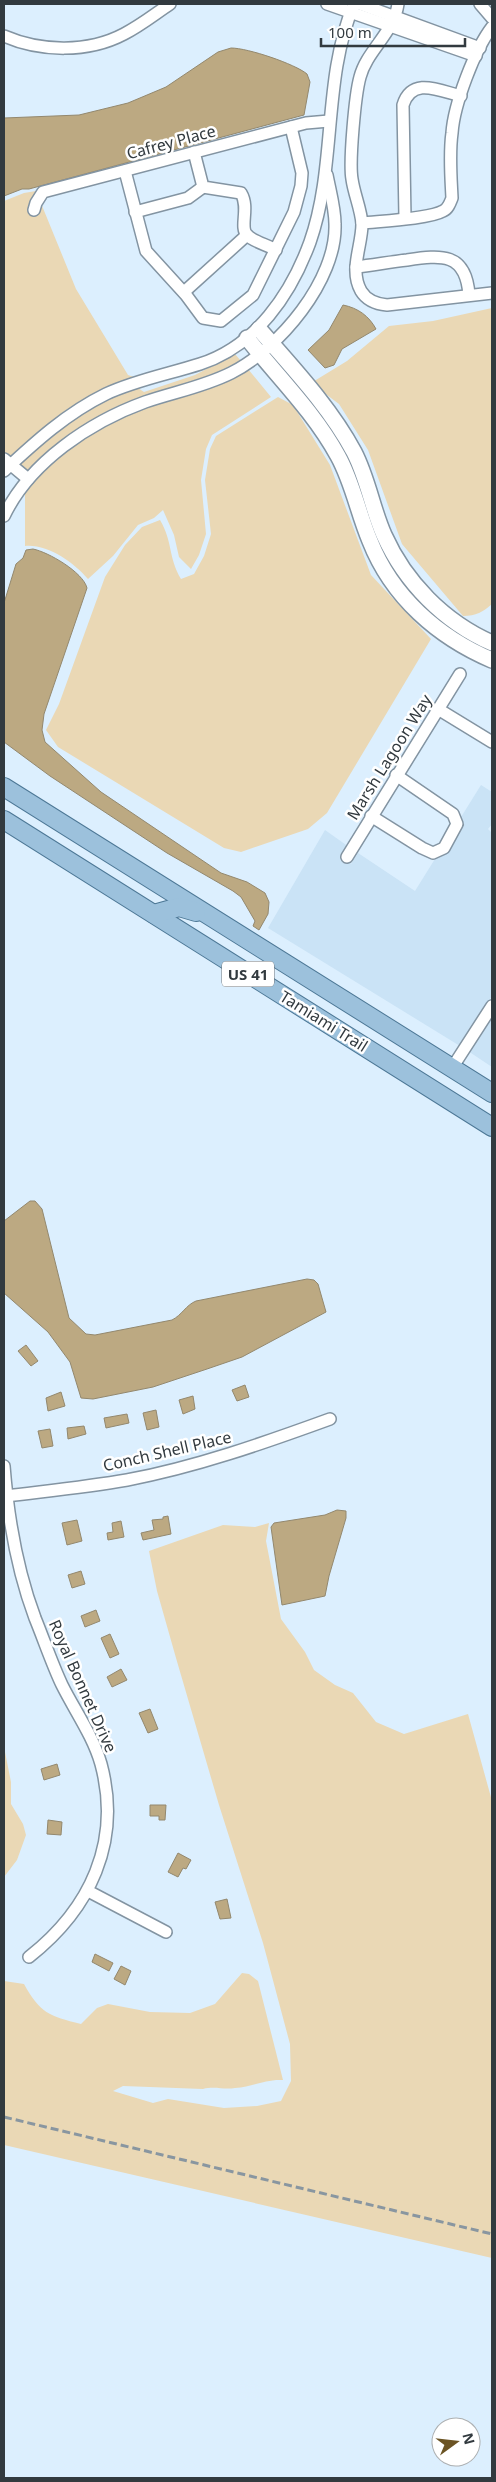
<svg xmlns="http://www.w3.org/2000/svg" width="496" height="2482" font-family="'Noto Sans',sans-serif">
	<rect width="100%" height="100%" fill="#dceffe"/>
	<g fill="#cae3f6">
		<path d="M481,785L492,792V824L488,829L492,833V996L460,1046L268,928L325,830L349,847L342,860L351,864L358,853L415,891Z"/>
		<path d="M492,1015V1067L468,1051Z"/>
	</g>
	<g fill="#ead8b5">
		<path d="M36,191L76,289L128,375L137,378L105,389L66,410L11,458L4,452V201L24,193Z"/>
		<path d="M492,308V604C483,612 476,616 463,616L402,544L368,450L339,404L311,383L347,361L389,326L433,321Z"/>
		<path d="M235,354L241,361C202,385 157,393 115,409C81,422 56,448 28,472L19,464L72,418L110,398L138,388L144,392L195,375Z"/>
		<path d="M248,369L271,397L212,435L206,449L201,480L206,534L199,555L191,569L179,557L174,535L163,510L154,518L138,525L113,556L88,579C73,562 48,544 25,546V491C57,452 100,424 147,407C182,394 216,389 248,369Z"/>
		<path d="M278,397L293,405L330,465L371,575L431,639L327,813L308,829L241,852L224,848L58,747L46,730L59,704L105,577L125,545L142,527L160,520C173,542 168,557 181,579L194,574L204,556L211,534L205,480L210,449L216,436Z"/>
		<path d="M269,1523L266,1541L281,1619L305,1652L314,1670L335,1685L353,1693L376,1722L404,1734L468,1714L492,1801V2258L4,2145V1981L24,1984C40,2013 49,2016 81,2024L97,2008L108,2004L150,2012L190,2013L215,2004L242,1973L249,1974L258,1981L283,2080C264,2079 253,2087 235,2088C224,2090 215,2086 203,2089L123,2086L113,2091L153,2103L168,2099L224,2108L257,2106L281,2101L291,2081L290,2044L263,1943L219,1805L176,1658L157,1591L149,1551L223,1525L255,1527Z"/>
		<path d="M4,1747L11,1782V1804L23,1824L26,1835L17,1860L4,1877Z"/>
	</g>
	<g fill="#bca982" stroke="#93886e">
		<path d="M231,48C248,48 295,64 307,74L310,82L304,115L29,189H22L4,196V118L79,115L128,103L166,87L218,52Z"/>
		<path d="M343,305C358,308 369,316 376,329L342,349L334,365L325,368L308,350L329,330Z"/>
		<path d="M33,549C48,552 83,572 87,588L44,714L42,730L45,742L101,792L221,873L247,882L265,893L269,902L268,914L259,930L253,926L255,921L241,897L233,891L167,853L50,776L4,742V603L16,564L23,558L26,550Z"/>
		<path d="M30,1201H35L42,1209L69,1318L86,1334L95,1335L172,1320C182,1315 186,1305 196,1301L307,1279L314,1280L318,1284L326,1312L242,1357L207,1369L153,1387L93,1399L81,1398L70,1362L48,1332L4,1293V1221Z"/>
		<path d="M26,1345L38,1361L31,1366L18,1351Z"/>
		<path d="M245,1385L249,1397L237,1401L232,1390Z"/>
		<path d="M61,1392L65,1406L48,1411L46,1398Z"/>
		<path d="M193,1396L195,1409L183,1414L179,1400Z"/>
		<path d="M156,1410L159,1427L147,1430L143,1413Z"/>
		<path d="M127,1414L129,1423L106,1428L104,1418Z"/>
		<path d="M84,1426L86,1434L68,1439L67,1428Z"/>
		<path d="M50,1429L53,1446L42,1448L38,1431Z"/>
		<path d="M337,1510L346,1511V1518L329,1576L325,1596L282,1605L271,1527L274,1523L325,1515Z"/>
		<path d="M168,1516L171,1534L143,1540L141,1533L154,1530L152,1520L163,1519V1517Z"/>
		<path d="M77,1520L82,1541L67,1545L62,1523Z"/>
		<path d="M121,1521L124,1537L108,1540L107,1533L113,1532L112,1523Z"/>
		<path d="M81,1571L85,1584L72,1588L68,1575Z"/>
		<path d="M96,1610L100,1621L85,1627L81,1616Z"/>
		<path d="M110,1634L119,1654L110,1658L101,1638Z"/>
		<path d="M121,1669L127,1680L112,1687L107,1677Z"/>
		<path d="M150,1709L158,1729L148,1733L139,1713Z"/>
		<path d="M57,1764L60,1775L44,1780L41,1769Z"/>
		<path d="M150,1805H166L165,1820H159V1816H150Z"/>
		<path d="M48,1820L62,1822L61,1835L47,1834Z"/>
		<path d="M178,1853L191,1860L186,1869L183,1868L178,1877L168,1872Z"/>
		<path d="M227,1899L231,1918L220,1919L215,1902Z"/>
		<path d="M95,1954L113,1963L109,1971L92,1962Z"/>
		<path d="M121,1966L131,1971L125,1985L114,1979Z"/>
	</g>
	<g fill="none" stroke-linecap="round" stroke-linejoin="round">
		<defs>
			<g id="street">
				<path d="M327,4L476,56"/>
				<path d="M360,4L480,48"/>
				<path d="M398,4C394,33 367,50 360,77C355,95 349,162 352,179C354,194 361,209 362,224C362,246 349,270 361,291C367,301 376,304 387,305L492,293"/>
				<path d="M480,4L492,18"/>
				<path d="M4,36C41,52 88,53 124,34C140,26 155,14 170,4"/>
				<path d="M194,152L203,187L241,193C250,208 239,227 247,235C254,242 268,245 276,250"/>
				<path d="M125,171L146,251L186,295L203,318L221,321L253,295L294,212L301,186L302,173L291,127"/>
				<path d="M34,210L36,203L43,192L306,123L329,121"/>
				<path d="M135,212L188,198L203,187"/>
				<path d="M405,218L403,105C412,76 440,91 461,96"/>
				<path d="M362,223C381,221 429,219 443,211C448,209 450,203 452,198C451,177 449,154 452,133C454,104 475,49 492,27"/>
				<path d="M356,267C373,265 390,262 407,260C441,255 466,252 469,295"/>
				<path d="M184,292L247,235"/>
				<path d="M4,459L28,479"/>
				<path d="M4,471C35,442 67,413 106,394C136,380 169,374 200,364C256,346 291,294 310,242C337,165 322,80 354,4"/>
				<path d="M4,516C30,462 90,422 145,402C174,392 203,387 231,373C279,349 337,280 335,224C335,208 330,191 327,175"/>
				<path d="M438,709L492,742"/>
				<path d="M371,816L422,848L433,853L444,848L457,824L453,814L396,775"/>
				<path d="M347,857L460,674"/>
				<path d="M452,1068L492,1006"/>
				<path d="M4,1466C8,1517 17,1570 35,1618C44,1640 52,1664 62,1685C75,1711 93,1736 101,1764C122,1842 90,1909 29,1957"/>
				<path d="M6,1496C46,1491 87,1487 127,1480C196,1467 264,1443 330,1419"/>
				<path d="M88,1891L166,1932"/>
			</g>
			<g id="secondary">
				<path d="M259,329C292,367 330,407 354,452C368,479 372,508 384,535C405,582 444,622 492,643"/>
				<path d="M247,338C278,377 314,412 338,456C353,483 358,513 370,541C392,597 438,637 492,660"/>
			</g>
			<g id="primary">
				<path d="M4,787L492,1093"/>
				<path d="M4,820L492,1127"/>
				<path d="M154,914L179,907L196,912"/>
			</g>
		</defs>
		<use href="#street" stroke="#8394a2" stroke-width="14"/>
		<use href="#secondary" stroke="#8394a2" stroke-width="18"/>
		<use href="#primary" stroke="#4c7795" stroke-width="20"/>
		<use href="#street" stroke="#fff" stroke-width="11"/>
		<use href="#secondary" stroke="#fff" stroke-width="15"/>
		<use href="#primary" stroke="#9cc1dc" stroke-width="18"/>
		<path stroke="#8996a0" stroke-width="3" stroke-dasharray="8 4" stroke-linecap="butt" d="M4,2117L492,2234"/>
	</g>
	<g text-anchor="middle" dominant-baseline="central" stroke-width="5" stroke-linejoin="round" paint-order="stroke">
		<rect fill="#fff" stroke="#707579" stroke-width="1" x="222" y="961.5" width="52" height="25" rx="4"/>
		<g font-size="15" font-weight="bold" fill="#323a3f">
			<text x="248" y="974">US 41</text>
		</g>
		<g font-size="16" fill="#323a3f" stroke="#fff">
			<text transform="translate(171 142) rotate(-15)">Cafrey Place</text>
			<text transform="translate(389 757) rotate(-58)">Marsh Lagoon Way</text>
			<text transform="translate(324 1021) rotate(32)">Tamiami Trail</text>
			<text transform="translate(167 1451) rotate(-13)">Conch Shell Place</text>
			<text transform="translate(83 1686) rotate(66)">Royal Bonnet Drive</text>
		</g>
	</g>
	<rect width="496" height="2482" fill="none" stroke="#323a3f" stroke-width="10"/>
	<g transform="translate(456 2442) rotate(75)"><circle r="24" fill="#ffffff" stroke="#adb0b2"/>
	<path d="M0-4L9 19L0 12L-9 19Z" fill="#6b5424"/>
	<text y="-8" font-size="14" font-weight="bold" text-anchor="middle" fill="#323a3f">N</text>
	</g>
	<path d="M321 38v8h144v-8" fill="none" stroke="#323a3f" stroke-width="2.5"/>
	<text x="328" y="38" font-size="15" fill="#323a3f" stroke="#ffffff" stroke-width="4" paint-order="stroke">100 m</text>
</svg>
